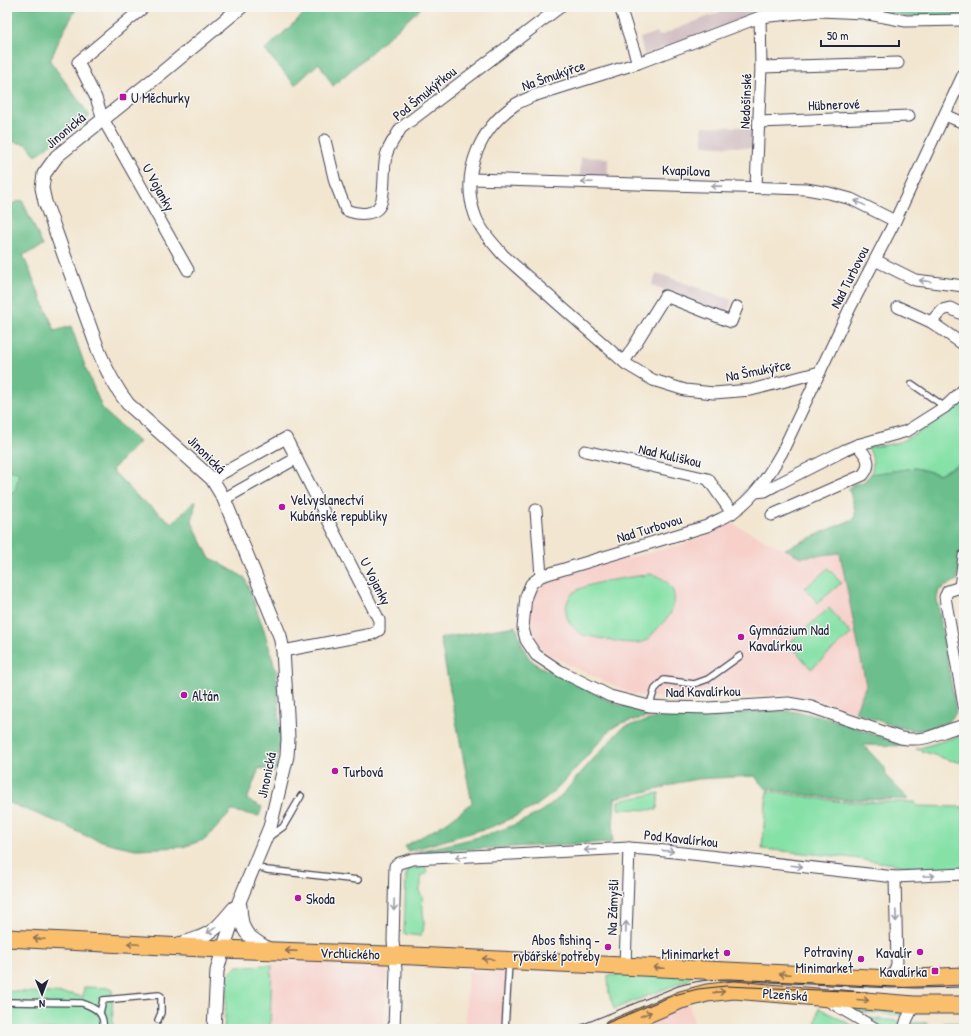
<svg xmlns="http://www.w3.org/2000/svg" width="971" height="1036" font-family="'Patrick Hand',sans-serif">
	<rect width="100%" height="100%" fill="#f6f6f2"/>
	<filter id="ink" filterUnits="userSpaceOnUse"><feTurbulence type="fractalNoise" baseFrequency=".025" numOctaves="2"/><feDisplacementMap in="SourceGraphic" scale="8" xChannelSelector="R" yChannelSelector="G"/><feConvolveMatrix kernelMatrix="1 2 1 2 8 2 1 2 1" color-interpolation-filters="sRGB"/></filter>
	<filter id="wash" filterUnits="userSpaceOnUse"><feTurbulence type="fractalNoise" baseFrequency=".012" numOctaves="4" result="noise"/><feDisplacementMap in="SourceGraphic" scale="16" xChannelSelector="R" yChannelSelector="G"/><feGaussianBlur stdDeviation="0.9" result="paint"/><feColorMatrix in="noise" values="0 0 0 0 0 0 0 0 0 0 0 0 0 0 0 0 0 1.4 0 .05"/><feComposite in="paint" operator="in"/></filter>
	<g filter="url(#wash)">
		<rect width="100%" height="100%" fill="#f2e6d0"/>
		<g fill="#f7d0ca">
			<path d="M729,522L801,557L840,553L866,685L855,712L833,704L801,696L785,695L703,699H676L635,695L588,674L544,652L537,642L530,616L534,593L549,579L686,543L712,533Z"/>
			<path d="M272,960L388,966L383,1029H270Z"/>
			<path d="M468,971L506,972L504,1029H403V1024L434,1026V1024H454L465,1022Z"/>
			<path d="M689,1003L695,1029H646L643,1024Z"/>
		</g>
		<g fill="#d2bec2">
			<path d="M732,7H789L770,10L730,23L644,55L640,38L657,32L659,36Z"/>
			<path d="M702,126L754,127L753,148L703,145Z"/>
			<path d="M581,157L608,158V178H580Z"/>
			<path d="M657,273L732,300L727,315L652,285Z"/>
		</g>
		<g fill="#86e1a7" stroke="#548271">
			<path d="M964,397V452L961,463L939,474L915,468L871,474C874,463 873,457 868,447C878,446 890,445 899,442C918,434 952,413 964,397Z"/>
			<path d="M7,469L20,473L15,491L7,494Z"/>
			<path d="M828,568L841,583L818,603L805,588Z"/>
			<path d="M651,574C670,579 681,594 670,614C667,619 662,623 658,628C653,633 649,640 642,642C631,646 596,637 583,635C574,629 566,622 566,611C566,605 568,598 572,594C583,582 634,577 651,574Z"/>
			<path d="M829,608L851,634L811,669L789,643Z"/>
			<path d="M964,735V763L949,760L916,749Z"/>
			<path d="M767,791L844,802H915L917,806L964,807V869L934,870L845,857L762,849Z"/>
			<path d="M659,793L657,810L618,809V801Z"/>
			<path d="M426,867L427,874L421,875V885L419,891L422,896L424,924L423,931L420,936L404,934L406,875L410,868Z"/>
			<path d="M272,965L270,1029H224L228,975L237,966Z"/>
			<path d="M622,971L692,974L690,979L614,1009L609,993L608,975H615Z"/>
			<path d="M84,987L112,988L113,1029H7V991L72,994L83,997Z"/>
			<path d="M819,1008L859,1029H814Z"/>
			<path d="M855,1008L900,1012L901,1015L860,1012L857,1013L854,1011Z"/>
			<path d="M866,1018L901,1021L897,1029H886Z"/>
			<path d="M912,1023H926L928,1024L929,1029H909Z"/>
			<path d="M944,1023H964V1029H946L944,1028Z"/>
		</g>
		<g fill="#6cbf8c" stroke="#477064">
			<path d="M7,7H77L60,38L50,61L90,116L55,140L36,156L27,144L7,141Z"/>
			<path d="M311,7H422L333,86L319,63L295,85L265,50Z"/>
			<path d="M843,7H964V16L908,17Z"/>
			<path d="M22,200L43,246L23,255L55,331L71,326L86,369L103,410L139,442L112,470L139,498L172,523L196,500L192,522L209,557L245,578L264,630L276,671L281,738L275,772L259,768L247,800L262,807L259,816L232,811L206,839L183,847L136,849L112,844L86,836L60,823L7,802V494L15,491L19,473L7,469V206Z"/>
			<path d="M964,452V503L958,508L964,518V547L957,580L939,590L937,599L956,712C952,721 946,723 937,726C930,728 923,731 915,730C897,729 873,718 855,712L866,685L840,553L801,557L785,549L855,518V510L849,489L852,485L863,482L871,474L915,468L939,474L961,463Z"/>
			<path d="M516,626L523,648L529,658L537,665L619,705L664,712L661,714L621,723L611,729L560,786L548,797L536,806L508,820L491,827L408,851L405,846L446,823L472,803L440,638Z"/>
			<path d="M769,711H790L826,717L905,746L863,745L885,768L886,776L909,799L844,800L767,789L760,783L755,776L697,779L677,783L659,789L615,798L612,842L414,852C462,841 514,833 554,802C563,795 571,784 579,775C593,759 607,744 622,728L627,726L667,715L670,712C682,715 695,714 707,714C728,714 749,712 769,711Z"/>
		</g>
	</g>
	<g filter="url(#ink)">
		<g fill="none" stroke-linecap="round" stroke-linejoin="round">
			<defs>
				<g id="service">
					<path d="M912,384L945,407"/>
					<path d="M649,706L655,689L664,680L694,684L708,679L740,656"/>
					<path d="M269,837L283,827L301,796"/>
					<path d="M255,866L267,870L358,880"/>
					<path d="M7,1002L82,1003C96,1008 105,1013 103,1029"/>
					<path d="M100,1013L103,1000L159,995L161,996V1013L158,1020"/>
					<path d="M505,1029L509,963"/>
				</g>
				<g id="minor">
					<path d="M144,7L78,62L96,98L103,119L188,270"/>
					<path d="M620,7L638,63"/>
					<path d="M761,67L898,63"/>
					<path d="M964,73L895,221L850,308L782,452C769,475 755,497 732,513C724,518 715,521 707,526L541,576L531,584L526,596L523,628L526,640L536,655L560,671L610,696L649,706L668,707L708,708L788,703L811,707L901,738C930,743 939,730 964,726"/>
					<path d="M945,115L964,123"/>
					<path d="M759,122L909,116"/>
					<path d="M325,140L335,182L346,210C358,215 379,217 382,199C385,185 383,170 386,156C388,146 396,137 401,128L560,7"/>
					<path d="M471,179L806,189L829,193L851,199L895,221"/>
					<path d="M756,187L761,67L760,17"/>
					<path d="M875,260L915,280L964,286"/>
					<path d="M898,307L931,322L942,310L950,308L964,315"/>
					<path d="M931,322L964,345"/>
					<path d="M624,362L665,296L731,322L737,307"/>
					<path d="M820,372L751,390L714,393L685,390L653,380L626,364L503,255C493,243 480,230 475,215C460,173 480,128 516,104C521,101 527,99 533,96L638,63L760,17L821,11L863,13L906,21L964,20"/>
					<path d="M857,445L907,431L945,407L964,389"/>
					<path d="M585,451L708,479L732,513"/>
					<path d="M212,479L286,438L379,620V630L372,634L283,651"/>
					<path d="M756,492L765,491L776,485L845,450L857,445C866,455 873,463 863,475L772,515"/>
					<path d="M224,499L297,458"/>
					<path d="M536,510L541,576"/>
					<path d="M964,586L948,591L945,597L964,706"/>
					<path d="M960,587L964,556"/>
					<path d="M625,966L629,848"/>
					<path d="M891,979L897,965L895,877"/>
					<path d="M827,1000L876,1029"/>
					<path d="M394,1029L396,970L393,941L395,866L399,863L413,859L629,848L656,850L895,877L964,874"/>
					<path d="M904,1029L907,1019L914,1005"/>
				</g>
				<g id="tertiary">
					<path d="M240,906C241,934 247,936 270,950"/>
					<path d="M178,944C191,941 207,936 217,927C223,921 229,914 234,908"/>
					<path d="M214,1029L217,971L223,949L239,902L270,827L287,756L288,739L287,714L283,651L280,636L224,499L212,479L128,404C115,387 107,372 99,352L45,202L42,188L44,174L57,156L159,75L241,7"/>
				</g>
				<g id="primary">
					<path d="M7,938L223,949L414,956L891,979L964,976"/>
					<path d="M612,1029L681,1000L707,993L734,990L914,1005H964"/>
				</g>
			</defs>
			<use href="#service" stroke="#413f51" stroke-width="8"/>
			<use href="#minor" stroke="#413f51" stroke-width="13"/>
			<use href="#tertiary" stroke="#413f51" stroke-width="15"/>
			<use href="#primary" stroke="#413f51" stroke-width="19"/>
			<use href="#service" stroke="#fff" stroke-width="5.5"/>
			<use href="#minor" stroke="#fff" stroke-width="11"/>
			<use href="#tertiary" stroke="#fff" stroke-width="13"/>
			<use href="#primary" stroke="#f9bf6d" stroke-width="17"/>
			<g stroke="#22223b" stroke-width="1">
				<path d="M571,1029L678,986C695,981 712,979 730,979L915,988L964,987"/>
				<path d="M593,1029L674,995L698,989L726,986L867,992"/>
			</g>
		</g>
		<defs><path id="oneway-shaft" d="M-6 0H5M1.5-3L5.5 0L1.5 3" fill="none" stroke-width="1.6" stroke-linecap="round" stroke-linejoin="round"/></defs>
		<g stroke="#9c9ca7">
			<use href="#oneway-shaft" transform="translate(587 182) rotate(-178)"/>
			<use href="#oneway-shaft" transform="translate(717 186) rotate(-178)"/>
			<use href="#oneway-shaft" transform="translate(860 203) rotate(-154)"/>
			<use href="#oneway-shaft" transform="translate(925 281) rotate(-173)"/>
			<use href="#oneway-shaft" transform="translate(590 850) rotate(177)"/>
			<use href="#oneway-shaft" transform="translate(668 851) rotate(6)"/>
			<use href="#oneway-shaft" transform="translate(461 857) rotate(177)"/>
			<use href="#oneway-shaft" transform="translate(797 866) rotate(7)"/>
			<use href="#oneway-shaft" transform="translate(929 876) rotate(-3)"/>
			<use href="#oneway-shaft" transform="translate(394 905) rotate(92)"/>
			<use href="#oneway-shaft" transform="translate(896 916) rotate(89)"/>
			<use href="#oneway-shaft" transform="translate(626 927) rotate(-88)"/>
			<use href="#oneway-shaft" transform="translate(212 930) rotate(146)"/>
		</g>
		<g stroke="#8e7054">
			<use href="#oneway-shaft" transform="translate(39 939) rotate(-177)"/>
			<use href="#oneway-shaft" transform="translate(133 944) rotate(-177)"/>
			<use href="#oneway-shaft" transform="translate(291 951) rotate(-178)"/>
			<use href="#oneway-shaft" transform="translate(488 959) rotate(-177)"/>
			<use href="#oneway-shaft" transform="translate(659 968) rotate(-178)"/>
			<use href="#oneway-shaft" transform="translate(785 974) rotate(-177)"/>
			<use href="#oneway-shaft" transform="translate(719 992) rotate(-6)"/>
			<use href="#oneway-shaft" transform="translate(863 1000) rotate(5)"/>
			<use href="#oneway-shaft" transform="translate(646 1014) rotate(-22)"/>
		</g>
	</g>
	<g fill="#b5179e" stroke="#f6f6f2" stroke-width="1.5">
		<rect x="119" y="93" width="8" height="8" rx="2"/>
		<circle cx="282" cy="507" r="4"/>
		<circle cx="741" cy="637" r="4"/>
		<circle cx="184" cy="695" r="4"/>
		<circle cx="335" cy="771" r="4"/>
		<circle cx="298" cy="898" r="4"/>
		<circle cx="608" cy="947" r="4"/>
		<circle cx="920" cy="952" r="4"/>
		<circle cx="727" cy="953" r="4"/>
		<circle cx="861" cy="959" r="4"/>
		<rect x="931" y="967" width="8" height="8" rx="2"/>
	</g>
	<g text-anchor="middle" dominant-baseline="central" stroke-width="3" stroke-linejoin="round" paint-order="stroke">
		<g font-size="14" fill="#22223b" stroke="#f6f6f2">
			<text transform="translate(553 75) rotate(-19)">Na Šmukýřce</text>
			<text transform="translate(424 93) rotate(-39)">Pod Šmukýřkou</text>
			<text transform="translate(745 101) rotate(-88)">Nedošínské</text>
			<text transform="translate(834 104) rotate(-2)">Hübnerové</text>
			<text transform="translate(65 130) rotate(-40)">Jinonická</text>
			<text transform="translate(686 170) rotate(2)">Kvapilova</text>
			<text transform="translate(159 187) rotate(61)">U Vojanky</text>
			<text transform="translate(849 277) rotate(-63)">Nad Turbovou</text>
			<text transform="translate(758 370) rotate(-11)">Na Šmukýřce</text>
			<text transform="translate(207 454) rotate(45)">Jinonická</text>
			<text transform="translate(670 455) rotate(13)">Nad Kuliškou</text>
			<text transform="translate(649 528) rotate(-17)">Nad Turbovou</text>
			<text transform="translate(376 581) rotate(63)">U Vojanky</text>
			<text transform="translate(703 691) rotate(-1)">Nad Kavalírkou</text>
			<text transform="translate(266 775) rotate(-78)">Jinonická</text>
			<text transform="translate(681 838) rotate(6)">Pod Kavalírkou</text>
			<text transform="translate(612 907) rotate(-88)">Na Zámyšli</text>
			<text transform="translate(350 953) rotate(2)">Vrchlického</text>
			<text transform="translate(785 994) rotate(4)">Plzeňská</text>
		</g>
		<g font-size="14" fill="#22223b" stroke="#f6f6f2" text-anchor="start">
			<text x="131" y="97">U Měchurky</text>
			<text x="290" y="499">Velvyslanectví<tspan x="290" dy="16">Kubánské republiky</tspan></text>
			<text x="749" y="629">Gymnázium Nad<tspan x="749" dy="16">Kavalírkou</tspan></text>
			<text x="192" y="695">Altán</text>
			<text x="343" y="771">Turbová</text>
			<text x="306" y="898">Skoda</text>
			<text x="600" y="939" text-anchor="end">Abos fishing -<tspan x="600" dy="16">rybářské potřeby</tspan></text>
			<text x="853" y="951" text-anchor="end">Potraviny<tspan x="853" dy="16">Minimarket</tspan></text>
			<text x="912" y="952" text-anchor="end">Kavalír</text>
			<text x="719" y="953" text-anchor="end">Minimarket</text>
			<text x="927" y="971" text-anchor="end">Kavalírka</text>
		</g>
	</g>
	<rect width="971" height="1036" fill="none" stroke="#f6f6f2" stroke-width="24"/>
	<g transform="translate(42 994) rotate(179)" stroke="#f6f6f2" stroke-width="3" paint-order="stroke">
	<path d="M0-3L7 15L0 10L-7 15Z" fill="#22223b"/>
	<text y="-6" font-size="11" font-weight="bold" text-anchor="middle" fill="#22223b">N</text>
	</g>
	<path d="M821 40v6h78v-6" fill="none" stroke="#22223b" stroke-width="2"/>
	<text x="827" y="40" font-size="12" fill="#22223b" stroke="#f6f6f2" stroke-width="3" paint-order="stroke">50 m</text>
</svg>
